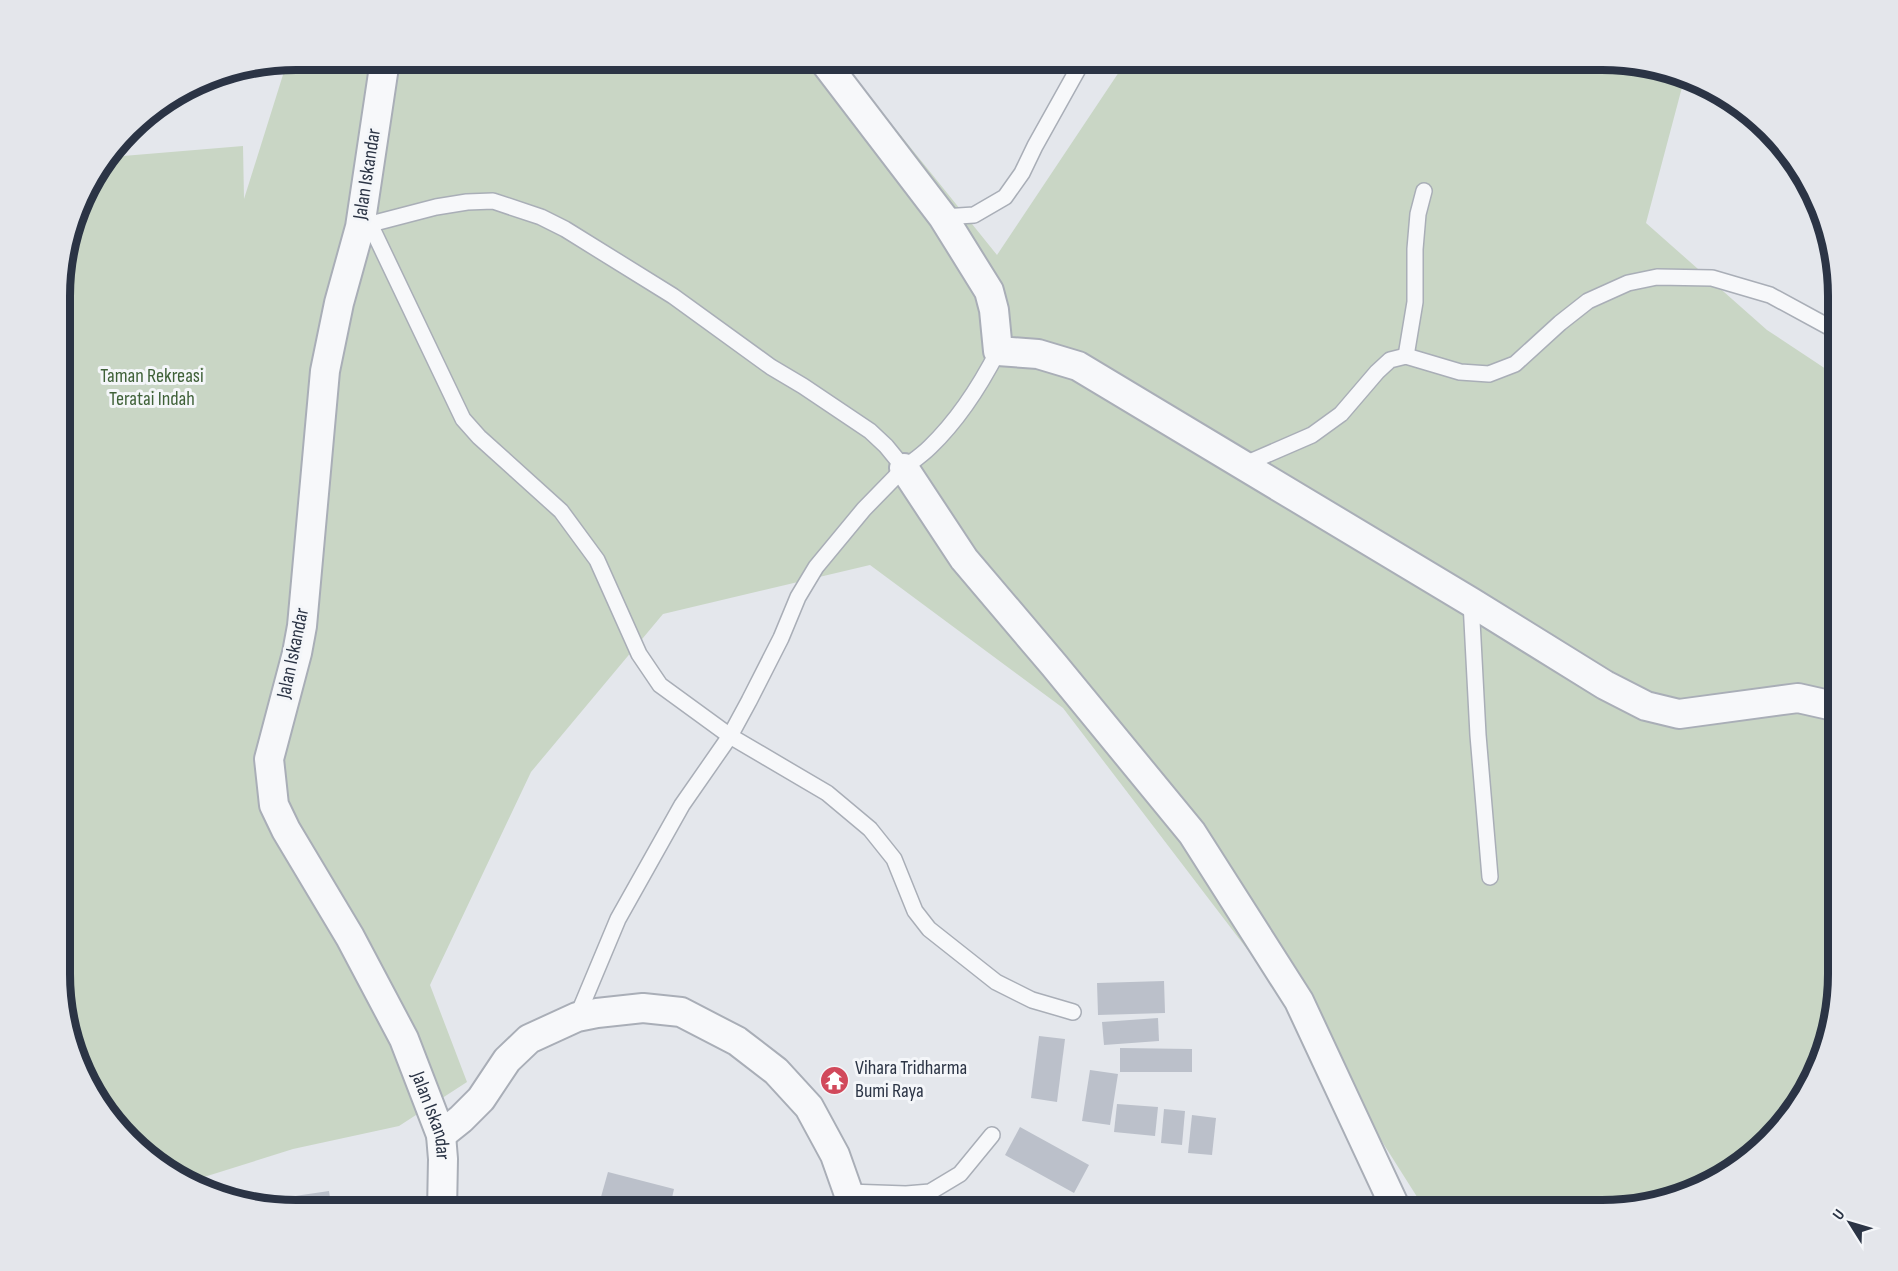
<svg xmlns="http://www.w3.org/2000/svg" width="1898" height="1271" font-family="'Sofia Sans Condensed',sans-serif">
	<rect width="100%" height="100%" fill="#e4e7ec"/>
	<path fill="#c9d6c5" d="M297,60H840L997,255L1127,60H1602L1677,72L1685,76L1646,223L1767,330L1838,377V990L1825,1051L1798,1106L1719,1179L1617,1211H1426L1324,1050L1063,708L870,565L663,614L531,772L430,985L467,1082L399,1126L293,1149L188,1182L165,1171L92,1093L62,1005V266L85,192L111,157L243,146L244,199L287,62Z"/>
	<g fill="#bbc0ca">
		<path d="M1164,981L1165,1013L1098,1015L1097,983Z"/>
		<path d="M1158,1018L1159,1041L1104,1045L1102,1022Z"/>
		<path d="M1039,1036L1065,1039L1057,1102L1031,1098Z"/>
		<path d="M1120,1048L1192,1049V1072H1120Z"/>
		<path d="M1090,1070L1118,1074L1110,1125L1082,1121Z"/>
		<path d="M1117,1104L1158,1107L1155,1136L1114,1132Z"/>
		<path d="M1164,1109L1185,1111L1182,1145L1161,1143Z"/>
		<path d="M1192,1115L1216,1118L1212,1155L1188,1153Z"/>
		<path d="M1020,1127L1089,1165L1074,1193L1005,1155Z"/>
		<path d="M608,1172L674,1189L669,1211H597Z"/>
		<path d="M329,1191L332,1211H296L248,1203Z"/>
		<path d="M962,1196L986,1211H953Z"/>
	</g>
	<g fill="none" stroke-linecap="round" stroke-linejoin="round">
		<defs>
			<g id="lane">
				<path d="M943,217L974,215L1005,197L1022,173L1035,146L1083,60"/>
				<path d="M370,224L463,419L479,437L561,511L597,560L639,654L660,685L730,736L827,793L870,829L894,859L915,911L929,929L996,982L1032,1000L1073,1012"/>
				<path d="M363,226L436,207L467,202L493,201L541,217L565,229L673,296L771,367L803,386L870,431L886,446L904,468C913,461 922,455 930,447C958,420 980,386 998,351"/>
				<path d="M1406,356L1415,302V249L1418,214L1424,191"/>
				<path d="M1243,465L1312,435L1341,414L1377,372L1390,360L1406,356L1460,372L1489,374L1515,364L1560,323L1588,301L1628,283L1657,277L1712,278L1770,295L1829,327"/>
				<path d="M1471,602L1478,735L1490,877"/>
				<path d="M577,1017L618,919L682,805L730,736L749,701L781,638L798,597L816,567L864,509L904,468"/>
				<path d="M848,1192L906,1194L930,1192L960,1174L992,1135"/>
			</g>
			<g id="street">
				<path id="s1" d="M385,60L360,227L339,303L325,371L302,626L297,653L269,759L274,805L286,830L350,937L404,1039L441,1135L443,1159L442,1211"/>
				<path d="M823,60L943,217L989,291L994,310L998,351L1038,354L1078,366L1471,602L1605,685L1646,706L1679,714L1798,698L1838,707"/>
				<path d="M904,468L964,559L1054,665L1192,833L1299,1001L1397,1211"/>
				<path d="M441,1135L461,1119L481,1099L507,1060L529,1039L577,1017L597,1013L643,1008L681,1012L737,1041L776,1071L809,1107L835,1155L852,1203V1211"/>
			</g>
		</defs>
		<use href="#lane" stroke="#a9aeb7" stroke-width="18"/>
		<use href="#street" stroke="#a9aeb7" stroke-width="32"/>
		<use href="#lane" stroke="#f7f8fa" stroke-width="15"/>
		<use href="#street" stroke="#f7f8fa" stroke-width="28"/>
	</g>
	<defs>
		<symbol id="temple-disc" viewBox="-11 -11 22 22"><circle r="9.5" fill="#d1495b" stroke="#f4f6f9"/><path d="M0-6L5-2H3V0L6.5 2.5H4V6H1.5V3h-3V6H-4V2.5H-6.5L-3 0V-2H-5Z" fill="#fff"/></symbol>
	</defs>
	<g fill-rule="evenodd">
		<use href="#temple-disc" x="818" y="1064" width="33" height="33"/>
	</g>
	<g text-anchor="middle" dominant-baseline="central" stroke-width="6" stroke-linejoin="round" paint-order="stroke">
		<g font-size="20" fill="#2b3445" stroke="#f4f6f9">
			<text transform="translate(367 174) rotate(-81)">Jalan Iskandar</text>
			<text transform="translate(293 653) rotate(-78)">Jalan Iskandar</text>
			<text stroke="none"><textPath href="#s1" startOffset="1106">Jalan Iskandar</textPath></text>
		</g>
		<g font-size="20" fill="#3f6138" stroke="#f4f6f9">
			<text x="152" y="376">Taman Rekreasi<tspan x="152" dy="23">Teratai Indah</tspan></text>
		</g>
		<g font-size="20" fill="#2b3445" stroke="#f4f6f9" text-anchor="start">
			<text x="855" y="1068">Vihara Tridharma<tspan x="855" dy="23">Bumi Raya</tspan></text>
		</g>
	</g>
	<path d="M0 0H1898V1271H0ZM296 70H1602A226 226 0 0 1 1828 296V974A226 226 0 0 1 1602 1200H296A226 226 0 0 1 70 974V296A226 226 0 0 1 296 70Z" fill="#e4e6eb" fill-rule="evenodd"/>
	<path fill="none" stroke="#2b3445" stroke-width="8" d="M296 70H1602A226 226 0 0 1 1828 296V974A226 226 0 0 1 1602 1200H296A226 226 0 0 1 70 974V296A226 226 0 0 1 296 70Z"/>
	<g transform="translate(1850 1223) rotate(307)" stroke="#f4f6f9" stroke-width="4.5" paint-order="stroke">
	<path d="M0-4.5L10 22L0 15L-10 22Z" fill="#2b3445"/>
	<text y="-9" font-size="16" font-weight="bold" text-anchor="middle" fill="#2b3445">U</text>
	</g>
</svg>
